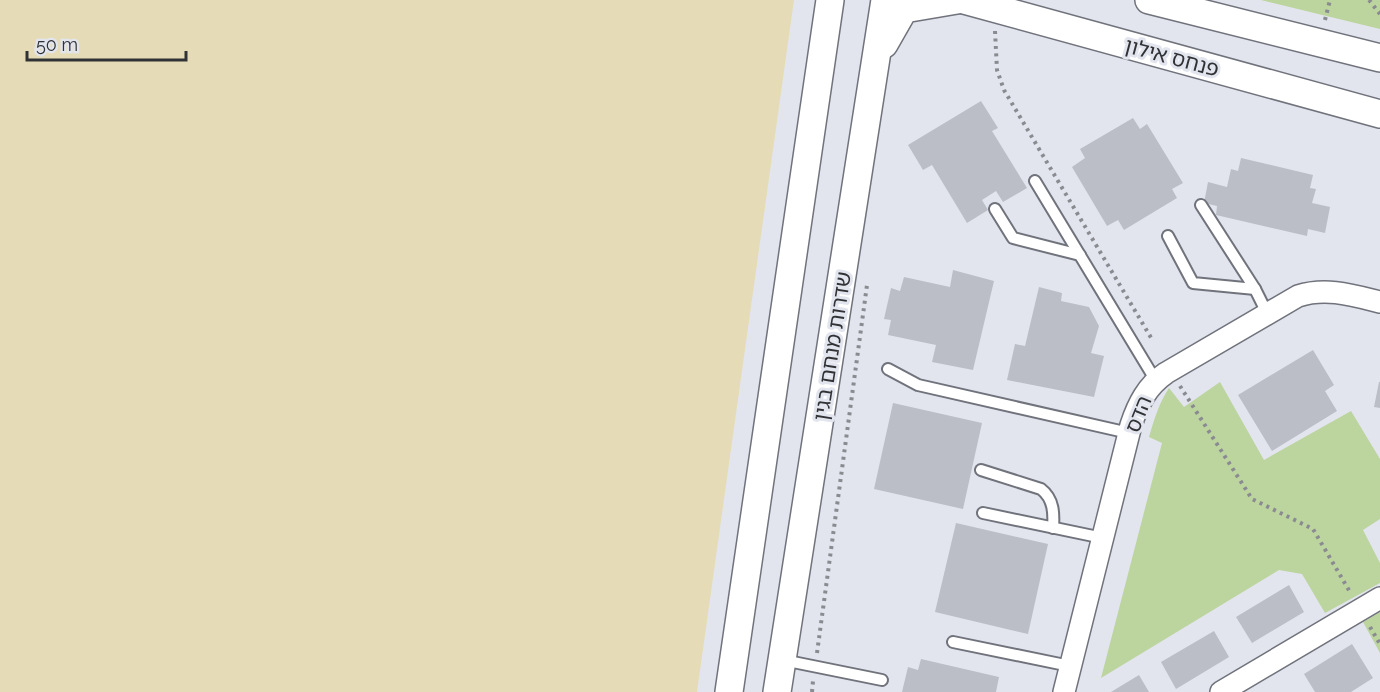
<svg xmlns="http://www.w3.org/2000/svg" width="1380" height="692" font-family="Raleway,'Noto Sans Hebrew',sans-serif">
	<rect width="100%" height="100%" fill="#e2e5ee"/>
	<g fill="#bcd49d">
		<path d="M1261,0H1380V29Z"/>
		<path d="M1220,382L1264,460L1351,411L1380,459V519L1363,530L1380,563V583L1325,613L1302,574L1279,570L1101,678L1162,443L1149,437C1154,420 1159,403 1169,388L1184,407Z"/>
		<path d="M1380,612V653L1363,622Z"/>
	</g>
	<path fill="#e5dcb7" d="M0,0H794L697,692H0Z"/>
	<g fill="#bbbec7">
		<path d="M981,101L998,128L992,131L1027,188L1003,202L996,191L982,200L988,210L967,223L932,165L923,170L908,145Z"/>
		<path d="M1133,118L1140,129L1147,124L1183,183L1172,189L1177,198L1124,230L1118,220L1107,226L1072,167L1085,158L1080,149Z"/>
		<path d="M1241,158L1313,175L1310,188L1316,189L1312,203L1330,207L1325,233L1308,229L1307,236L1216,215L1217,206L1204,203L1208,182L1227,187L1231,169L1238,171Z"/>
		<path d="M953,270L994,281L973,370L932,362L936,345L888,335L891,320L884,319L891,288L900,291L904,277L950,287Z"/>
		<path d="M1039,287L1062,293L1061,301L1089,307L1099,326L1091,353L1104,356L1094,397L1007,380L1015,344L1025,346Z"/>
		<path d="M1313,350L1334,385L1325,391L1337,411L1272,451L1238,395Z"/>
		<path d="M1379,382H1380V408L1374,407Z"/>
		<path d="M893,403L982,423L963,509L874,489Z"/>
		<path d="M956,523L1048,544L1028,634L935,612Z"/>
		<path d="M1289,585L1304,612L1252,643L1236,617Z"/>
		<path d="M1214,631L1229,657L1176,689L1161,662Z"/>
		<path d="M1352,644L1373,678L1351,692H1315L1304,674Z"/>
		<path d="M921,659L999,677L996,692H902L908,667L918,670Z"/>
		<path d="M1139,675L1149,692H1111Z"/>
	</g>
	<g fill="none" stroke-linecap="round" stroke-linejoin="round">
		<defs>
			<g id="service">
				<path d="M1035,181L1156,381"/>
				<path d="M1201,205L1255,289L1267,313"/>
				<path d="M995,209L1013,238L1080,255"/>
				<path d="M1168,236L1193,283L1255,289"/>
				<path d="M888,369L918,385L1129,433"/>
				<path d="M981,470L1041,489C1054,499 1054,514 1053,528"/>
				<path d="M983,513L1103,538"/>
				<path d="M953,642L1070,666"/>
				<path d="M783,660L882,680"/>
			</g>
			<g id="minor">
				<path d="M1064,692L1131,425C1138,404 1147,386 1166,373L1298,296C1326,287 1352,295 1380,302"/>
				<path d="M1221,692L1380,598"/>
			</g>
			<g id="tertiary">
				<path d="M964,0L1380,114"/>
				<path d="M1149,0L1380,58"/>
				<path d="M884,44L904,9L957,0"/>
				<path d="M729,692L830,0"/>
				<path d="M777,692L885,0"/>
			</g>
		</defs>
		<use href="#service" stroke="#71737c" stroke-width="14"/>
		<use href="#minor" stroke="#71737c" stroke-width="24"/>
		<use href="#tertiary" stroke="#71737c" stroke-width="30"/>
		<g stroke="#898b91" stroke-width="4" stroke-dasharray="3 4.5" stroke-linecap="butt">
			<path d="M1369,0L1380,14"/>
			<path d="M1325,20L1330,0"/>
			<path d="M995,31L997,70L1004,90L1153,341"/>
			<path d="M1180,386L1252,499L1313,529L1350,592"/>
			<path d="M1370,627L1380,644"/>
			<path d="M817,653L867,285"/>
			<path d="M812,692L813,681"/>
		</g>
		<use href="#service" stroke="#fff" stroke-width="10"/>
		<use href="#minor" stroke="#fff" stroke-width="21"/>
		<use href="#tertiary" stroke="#fff" stroke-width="27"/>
	</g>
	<g text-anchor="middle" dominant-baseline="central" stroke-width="6" stroke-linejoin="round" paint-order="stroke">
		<g font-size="21" fill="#313235" stroke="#e2e5ee">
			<text transform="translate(1172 57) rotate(15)">פנחס אילון</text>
			<text transform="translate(832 346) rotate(-81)">שדרות מנחם בגין</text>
			<text transform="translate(1138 414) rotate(-68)">הדס</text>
		</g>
	</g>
	<path d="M27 51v9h159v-9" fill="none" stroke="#313235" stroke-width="3"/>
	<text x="36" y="51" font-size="18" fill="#313235" stroke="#e2e5ee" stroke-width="4.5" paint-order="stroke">50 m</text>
</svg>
